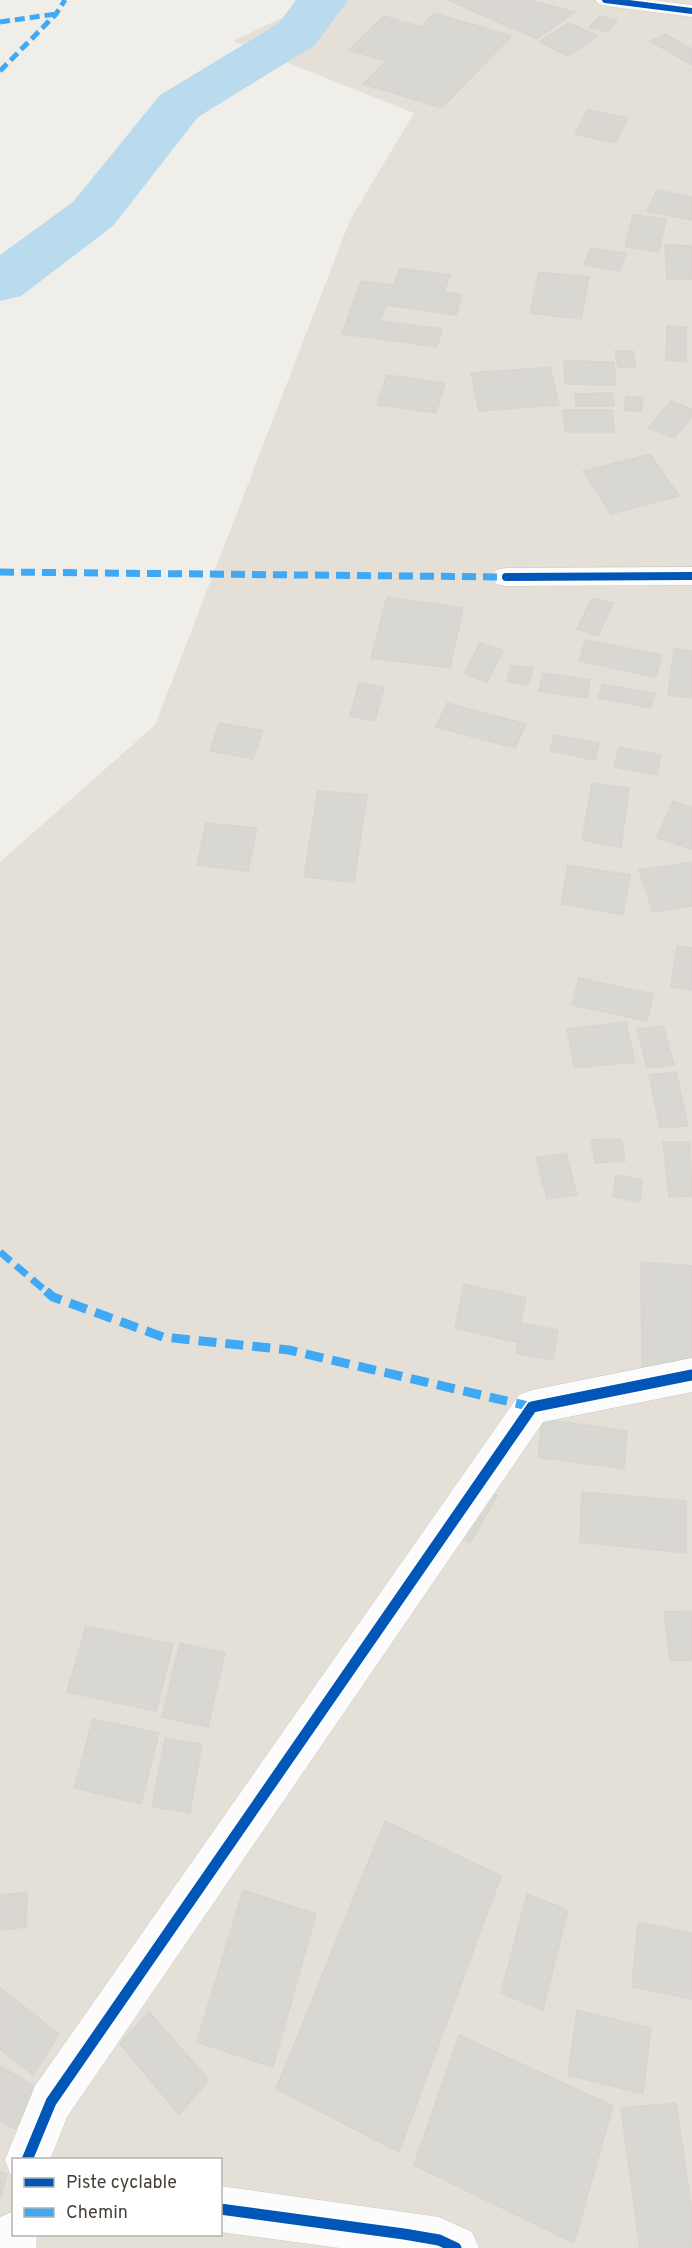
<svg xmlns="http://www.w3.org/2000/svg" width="692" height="2248" font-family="Overpass,sans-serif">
	<rect width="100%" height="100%" fill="#f0eee9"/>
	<path fill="#e4e0d7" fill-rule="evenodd" d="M320,0H692V2248H0V862L155,725L350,220L414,113L233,41ZM14,2160H220V2234H14Z"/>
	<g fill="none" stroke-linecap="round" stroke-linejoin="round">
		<path fill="#badaed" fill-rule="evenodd" d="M296,0H348L315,45L198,117L113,226L21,296L0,301V255L73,202L160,95L279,23Z"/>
	</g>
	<g fill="#d9d7d2" stroke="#d8d5cf" stroke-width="1.5">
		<path d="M448,0H529L575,12L537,39Z"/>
		<path d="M434,13L511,36L442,108L363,84L386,61L349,50L384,16L421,27Z"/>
		<path d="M600,16L617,21L607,32L589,27Z"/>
		<path d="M569,23L598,36L568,56L539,42Z"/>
		<path d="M665,34L692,49V65L650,41Z"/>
		<path d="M588,110L628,118L615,143L575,134Z"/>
		<path d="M657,190L692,197V220L647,211Z"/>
		<path d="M633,215L666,219L659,252L625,247Z"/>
		<path d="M665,245L692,246V279H667Z"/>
		<path d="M590,248L626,253L620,271L584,265Z"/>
		<path d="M400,268L450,275L444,292L462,295L456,315L386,305L380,321L442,329L437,347L342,334L361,281L394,285Z"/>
		<path d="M539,272L589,277L581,319L530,313Z"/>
		<path d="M667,326L686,327V362L666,360Z"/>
		<path d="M615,351H633L636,367H618Z"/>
		<path d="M564,361L614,362L616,385L565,384Z"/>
		<path d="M550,367L559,405L479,411L471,373Z"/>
		<path d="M387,375L445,383L436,413L377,405Z"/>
		<path d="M612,393L614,406H576L575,394Z"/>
		<path d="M626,396L643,398L641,412L624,410Z"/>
		<path d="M671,401L692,409V416L674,438L648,428Z"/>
		<path d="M563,410H612L615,432H565Z"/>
		<path d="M650,454L679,496L611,514L583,471Z"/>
		<path d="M387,597L463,608L450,668L371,658Z"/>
		<path d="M592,598L613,603L598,636L577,629Z"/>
		<path d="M586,640L662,655L656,677L579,661Z"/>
		<path d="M480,643L503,650L487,682L464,674Z"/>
		<path d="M674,648L692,651V698L668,695Z"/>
		<path d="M511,665L533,668L528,685L507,681Z"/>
		<path d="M543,673L590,680L587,698L539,691Z"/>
		<path d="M359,683L384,687L375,721L350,716Z"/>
		<path d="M602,684L655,694L651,708L598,698Z"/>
		<path d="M447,703L526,724L515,748L436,727Z"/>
		<path d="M219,723L263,730L253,759L210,751Z"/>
		<path d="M554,735L599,743L595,760L550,751Z"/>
		<path d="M619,747L661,755L657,775L614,767Z"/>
		<path d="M592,783L629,788L621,847L582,840Z"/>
		<path d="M318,791L367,795L354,882L304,877Z"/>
		<path d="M673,801L692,807V849L657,838Z"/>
		<path d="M206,823L257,828L248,871L197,865Z"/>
		<path d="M692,862V906L653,912L639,870Z"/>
		<path d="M568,865L630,875L623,915L561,904Z"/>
		<path d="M677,946L692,948V990L671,987Z"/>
		<path d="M579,978L653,994L647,1021L572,1005Z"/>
		<path d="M626,1022L635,1062L575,1068L567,1029Z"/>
		<path d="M663,1026L674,1065L647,1068L637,1029Z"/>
		<path d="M676,1072L688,1126L660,1128L649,1075Z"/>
		<path d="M621,1139L625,1161L595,1163L591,1140Z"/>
		<path d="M663,1142H690L692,1196L669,1197Z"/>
		<path d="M566,1153L577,1195L547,1199L536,1158Z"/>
		<path d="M616,1175L642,1180L640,1202L613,1197Z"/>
		<path d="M641,1262L692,1266V1392L642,1388Z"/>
		<path d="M464,1284L526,1298L516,1342L455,1328Z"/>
		<path d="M521,1323L558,1330L553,1360L516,1353Z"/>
		<path d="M542,1419L627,1431L624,1469L538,1457Z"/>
		<path d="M464,1476L497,1496L470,1543L436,1522Z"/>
		<path d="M582,1492L686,1501V1553L580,1542Z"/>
		<path d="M692,1611V1660H670L664,1612Z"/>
		<path d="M86,1626L173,1644L156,1711L67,1692Z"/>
		<path d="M180,1643L225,1653L208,1727L162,1717Z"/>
		<path d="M93,1719L159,1733L141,1804L74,1788Z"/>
		<path d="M165,1738L202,1744L190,1813L152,1807Z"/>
		<path d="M385,1821L501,1876L399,2152L276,2089Z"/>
		<path d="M243,1890L316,1914L273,2067L197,2042Z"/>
		<path d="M27,1892L26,1927L0,1930V1895Z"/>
		<path d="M527,1894L568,1910L543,2010L501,1993Z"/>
		<path d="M638,1922L692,1933V1999L632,1987Z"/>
		<path d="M0,1988L59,2034L33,2075L0,2049Z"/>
		<path d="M577,2010L651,2028L643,2094L568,2075Z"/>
		<path d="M149,2012L209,2080L179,2114L120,2044Z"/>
		<path d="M459,2035L613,2106L574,2243L414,2165Z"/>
		<path d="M0,2066L36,2087L15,2129L0,2121Z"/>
		<path d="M676,2103L692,2211V2248H640L621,2108Z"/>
		<path d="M0,2172L7,2174L0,2199Z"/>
	</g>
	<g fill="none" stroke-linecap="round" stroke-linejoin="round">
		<defs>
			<g id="street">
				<path d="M692,567V585L506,586L496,584L493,577L496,570L506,568Z"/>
				<path d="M692,1358V1392L543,1422L67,2117L50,2160H14V2177L11,2176L5,2160L35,2086L519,1395L532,1390Z"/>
				<path d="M220,2186L439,2217L472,2232L479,2248H340L220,2232Z"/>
				<path d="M14,2211V2234H37L36,2248H0V2217Z"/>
			</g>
			<path id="secondary" d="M595,0H654L692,5V17L605,6L598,4Z"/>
		</defs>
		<use href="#street" stroke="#cccac5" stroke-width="1"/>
		<use href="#secondary" stroke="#d1ccc1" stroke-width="1"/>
		<use href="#street" fill="#fdfcfc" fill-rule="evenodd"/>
		<use href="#secondary" fill="#f7f4ee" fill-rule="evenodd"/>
		<g stroke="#3fa9f5" stroke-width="5" stroke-dasharray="10 5" stroke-linecap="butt">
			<path d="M0,22L56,14"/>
			<path d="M0,71L56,14L65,0"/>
		</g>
		<g stroke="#3fa9f5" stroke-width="7" stroke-dasharray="14 7" stroke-linecap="butt">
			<path d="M0,572L506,577"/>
			<path d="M0,1252L47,1292"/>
		</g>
		<path stroke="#3fa9f5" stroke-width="9" stroke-dasharray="18 9" stroke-linecap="butt" d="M46,1291L53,1297L163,1337L289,1350L532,1407"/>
		<defs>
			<path id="cycleway-far2" d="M605,0L692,11"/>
			<path id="cycleway-far1" d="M506,577L692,576"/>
			<g id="cycleway">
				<path d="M27,2160L51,2102L532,1407L692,1375"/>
				<path d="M220,2209L404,2234L439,2240L456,2248"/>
			</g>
		</defs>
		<use href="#cycleway-far2" stroke="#fff" stroke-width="9"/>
		<use href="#cycleway-far1" stroke="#fff" stroke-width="12"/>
		<use href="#cycleway" stroke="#fff" stroke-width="15"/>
		<use href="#cycleway-far2" stroke="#0057b8" stroke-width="6"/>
		<use href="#cycleway-far1" stroke="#0057b8" stroke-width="8"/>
		<use href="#cycleway" stroke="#0057b8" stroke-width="11"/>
	</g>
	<rect x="12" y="2158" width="210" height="78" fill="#ffffff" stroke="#b5b2af" stroke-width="1.5"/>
	<rect x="24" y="2178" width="30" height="9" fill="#0057b8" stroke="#b5b2af" stroke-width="1.5"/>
	<text x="66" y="2188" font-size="18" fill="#463f36">Piste cyclable</text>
	<rect x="24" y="2208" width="30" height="9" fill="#3fa9f5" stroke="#b5b2af" stroke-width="1.5"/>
	<text x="66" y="2218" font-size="18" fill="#463f36">Chemin</text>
</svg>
